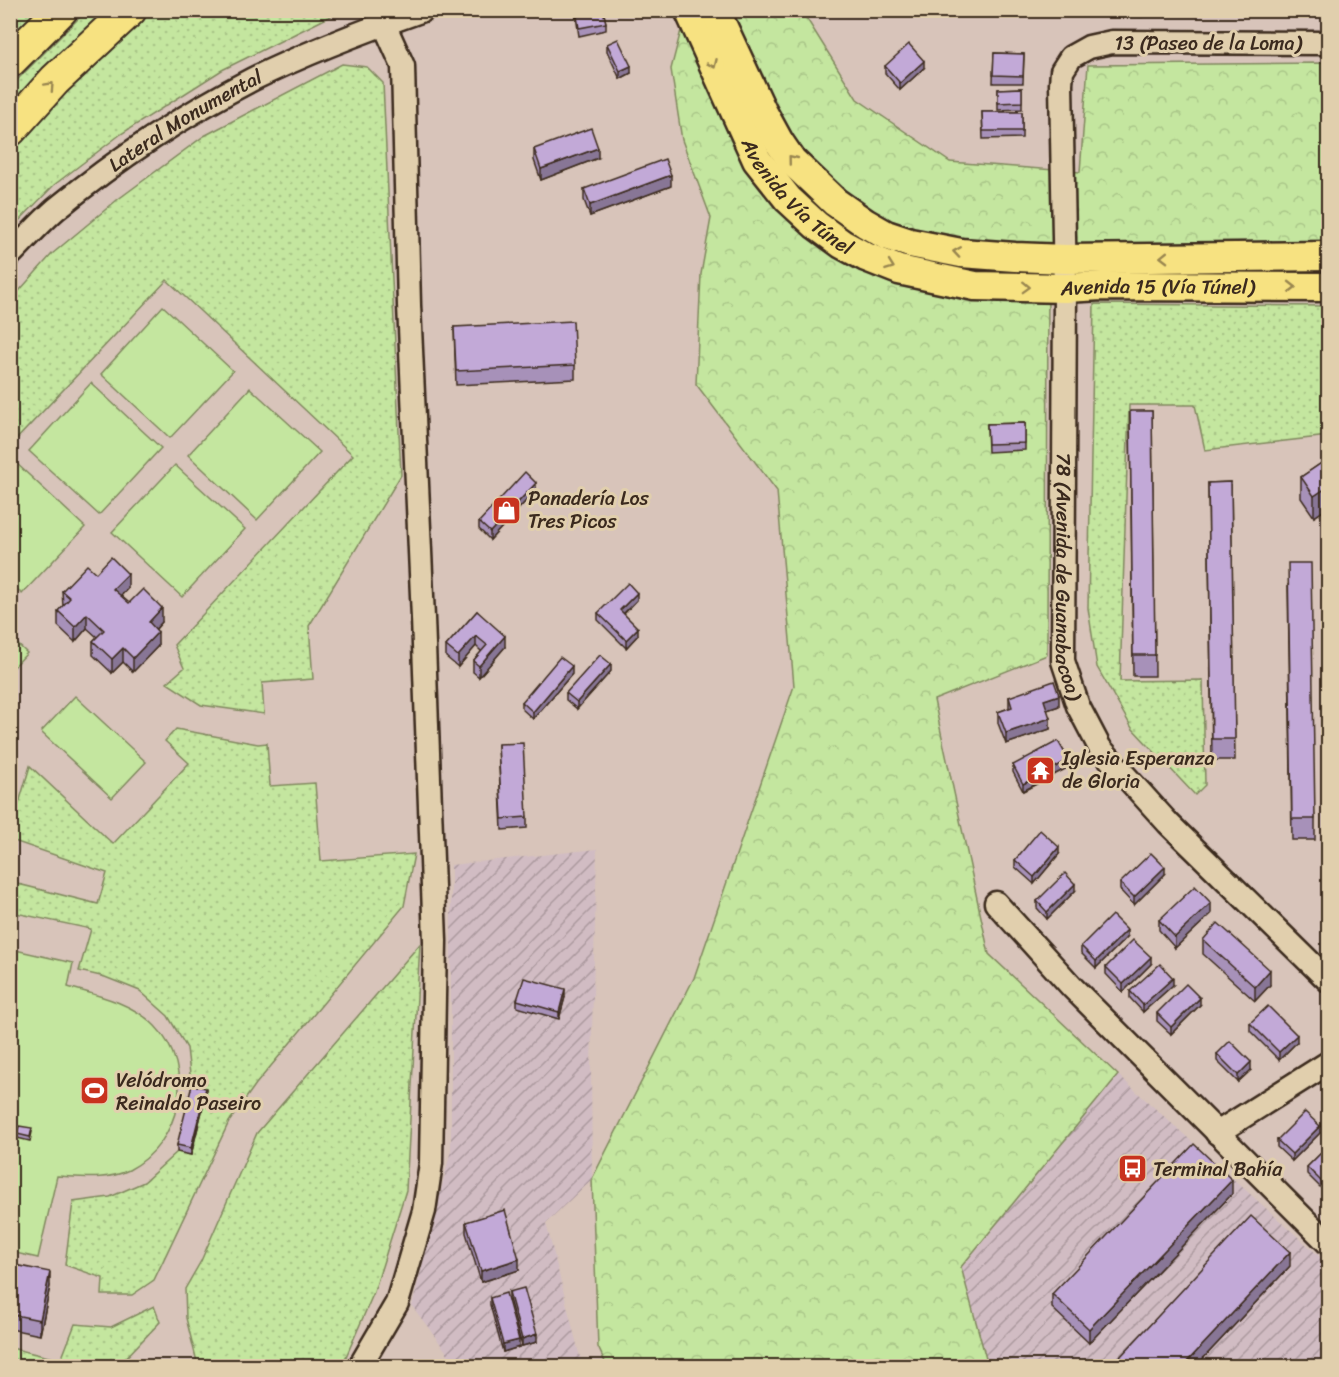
<svg xmlns="http://www.w3.org/2000/svg" width="1339" height="1377" font-family="Sriracha,sans-serif">
	<defs>
		<pattern id="industrial-furrows" width="10" height="10" patternUnits="userSpaceOnUse" patternTransform="scale(1.5)"><rect width="10" height="10" fill="#d1bcc3"/><path d="M-1 1l2-2M0 10L10 0M9 11l2-2" fill="none" stroke="#ab999e"/></pattern>
		<pattern id="grass-dots" width="8" height="8" patternUnits="userSpaceOnUse" patternTransform="scale(1.5)"><rect width="8" height="8" fill="#c4e69f"/><path d="M2 2h.1M6 6h.1" fill="none" stroke="#a9c588" stroke-width="1.8" stroke-linecap="round"/></pattern>
		<pattern id="forest-crowns" width="20" height="18" patternUnits="userSpaceOnUse" patternTransform="scale(1.5)"><rect width="20" height="18" fill="#c4e69f"/><path d="M2 6a3 3 0 1 1 6 0M12 15a3 3 0 1 1 6 0" fill="none" stroke="#a9c588"/></pattern>
	</defs>
	<rect width="100%" height="100%" fill="#d8c4ba"/>
	<filter id="ink" filterUnits="userSpaceOnUse"><feTurbulence type="fractalNoise" baseFrequency=".0167" numOctaves="2"/><feDisplacementMap in="SourceGraphic" scale="12" xChannelSelector="R" yChannelSelector="G"/><feConvolveMatrix kernelMatrix="1 2 1 2 8 2 1 2 1" color-interpolation-filters="sRGB"/></filter>
	<g filter="url(#ink)">
		<g fill="url(#industrial-furrows)">
			<path d="M597,849L591,1067L592,1179L546,1223L580,1357L584,1366H457L412,1306L451,1150V865Z"/>
			<path d="M1118,1075L1328,1264V1366H988L961,1268Z"/>
		</g>
		<g fill="url(#grass-dots)" stroke="#80885e" stroke-width="1.5">
			<path d="M11,11H41L11,40Z"/>
			<path d="M86,11H117L11,114L10,87Z"/>
			<path d="M150,11H341L222,70L121,134L54,185L11,229V147L79,76Z"/>
			<path d="M342,64L367,67L383,83L401,475L309,626L313,679L262,683L264,714L201,705L167,683L184,668L174,645L353,455L167,280L11,445V300L52,254L117,200L204,136Z"/>
			<path d="M1094,304L1328,306V436L1205,450L1195,405H1129L1120,681L1203,680L1205,785L1195,795L1132,728L1097,667L1088,608Z"/>
			<path d="M176,729L258,744L267,743L270,786L315,783L321,861L414,854L404,906L256,1084L229,1122L154,1280L132,1295H102L103,1278L65,1265L73,1202L110,1197L144,1182L177,1152L191,1155L192,1092L187,1048L168,1016L140,991L105,977L79,971L91,929L11,912V893L14,883L98,904L107,873L11,840V830L30,766L113,844L189,763L165,741Z"/>
			<path d="M420,944L406,1190L374,1292L342,1366H198L186,1318L185,1289L201,1261L257,1133Z"/>
			<path d="M154,1306L160,1322L118,1366H11V1348L61,1360L75,1324L111,1327Z"/>
		</g>
		<path fill="url(#forest-crowns)" stroke="#80885e" stroke-width="1.5" d="M686,11H802L857,99L950,162L1080,172L1088,65L1328,63V248L1048,254L1047,655L934,700L989,954L1118,1075L961,1267L988,1366H607L598,1347L592,1179L694,978L794,686L777,491L696,384L701,274L711,218L682,140L671,69Z"/>
		<g fill="#c4e69f" stroke="#80885e" stroke-width="1.5">
			<path d="M163,306L233,371L170,438L101,374Z"/>
			<path d="M91,383L161,448L99,515L29,451Z"/>
			<path d="M250,388L320,452L257,520L188,455Z"/>
			<path d="M15,462L85,527L22,594L11,583L10,467Z"/>
			<path d="M175,465L245,529L182,597L112,532Z"/>
			<path d="M10,637L27,653L11,670H10Z"/>
			<path d="M75,696L146,762L112,798L41,732Z"/>
			<path d="M11,949L73,963L68,987C97,995 133,1003 155,1026C197,1069 181,1143 129,1170C107,1181 81,1177 57,1176L38,1258L11,1252Z"/>
		</g>
		<g fill="none" stroke-linecap="round" stroke-linejoin="round">
			<defs>
				<g id="minor">
					<path id="s1" d="M1328,43L1112,42L1089,47L1071,57L1062,71L1061,84L1065,288L1063,661L1078,706L1100,748L1168,823L1328,980"/>
					<path id="s2" d="M10,255C25,240 40,223 56,209C117,159 183,115 253,79C308,52 366,30 423,10"/>
					<path d="M996,903L1073,988L1328,1243"/>
					<path d="M1217,1133L1328,1063"/>
					<path d="M360,1366L397,1303L424,1211L431,1163L435,941L423,618L409,305L403,66L384,24"/>
				</g>
				<g id="major">
					<path id="s3" d="M689,10L757,160L788,199L816,225L842,244L866,257L899,270L975,286L1065,288L1102,286L1328,287"/>
					<path d="M715,10L762,111L779,142L792,161L835,202L865,223L886,235L910,243L961,253L1015,257L1065,259L1328,256"/>
				</g>
				<g id="highway">
					<path d="M10,61L61,10"/>
					<path d="M10,130L55,80L130,10"/>
				</g>
			</defs>
			<use href="#minor" stroke="#3b2a1e" stroke-width="27"/>
			<use href="#major" stroke="#3b2a1e" stroke-width="33"/>
			<use href="#highway" stroke="#3b2a1e" stroke-width="36"/>
			<use href="#minor" stroke="#e1cfad" stroke-width="22"/>
			<use href="#major" stroke="#f7e281" stroke-width="28"/>
			<use href="#highway" stroke="#f7e281" stroke-width="32"/>
		</g>
		<g fill="#a791b9" stroke="#3b2a1e" stroke-width="1.5">
			<path d="M575,10H603L606,23V30L579,36Z"/>
			<path d="M1095,10H1142V17L1095,14Z"/>
			<path d="M1149,10H1173L1172,15H1149Z"/>
			<path d="M607,44L631,73L620,79L607,51Z"/>
			<path d="M994,53L1024,54L1023,83H993Z"/>
			<path d="M885,66L924,68L900,90L885,73Z"/>
			<path d="M1022,88V109L998,110V89Z"/>
			<path d="M982,112H1022V138L983,139Z"/>
			<path d="M534,149L598,158L541,180L534,160Z"/>
			<path d="M671,186L590,216L584,200V189Z"/>
			<path d="M454,327L575,365V379L456,385Z"/>
			<path d="M1152,411L1155,676H1133L1130,412Z"/>
			<path d="M1025,423V450L988,452L987,424Z"/>
			<path d="M1329,458V507L1314,517L1301,498V477Z"/>
			<path d="M1231,482L1235,760H1212L1208,483Z"/>
			<path d="M536,490L490,540L479,529V522Z"/>
			<path d="M96,573L128,588L121,596L129,603L162,622L156,629L158,646L133,672L123,662L112,673L93,655V641L97,637L87,628L75,642L58,626V611L63,606L62,591Z"/>
			<path d="M1288,584L1315,819V840H1292Z"/>
			<path d="M637,600L624,614L638,635L626,648L598,620V613Z"/>
			<path d="M477,611L505,647L479,677L473,672V661L482,652L476,646L458,667L446,657V646Z"/>
			<path d="M611,671L577,709L566,700V693Z"/>
			<path d="M572,674L533,719L522,709V702Z"/>
			<path d="M1009,697L1059,706L1047,710L1050,729L1006,744L998,723V712L1009,708Z"/>
			<path d="M498,744L527,817V828L502,830Z"/>
			<path d="M1013,765L1069,767L1023,791L1013,772Z"/>
			<path d="M1059,854L1034,884L1015,867V860Z"/>
			<path d="M1165,874L1134,905L1120,890V883Z"/>
			<path d="M1075,891L1047,919L1037,908V901Z"/>
			<path d="M1211,914L1175,948L1159,930V920Z"/>
			<path d="M1127,937L1096,968L1081,953V946Z"/>
			<path d="M1203,940L1270,985L1255,1001L1203,954Z"/>
			<path d="M1151,964L1123,992L1106,974V967Z"/>
			<path d="M1173,985L1143,1012L1130,998V991Z"/>
			<path d="M565,997L559,1019L517,1007V1000Z"/>
			<path d="M1200,1005L1171,1034L1157,1021V1013Z"/>
			<path d="M1250,1023L1297,1042L1279,1060L1250,1031Z"/>
			<path d="M1217,1054L1251,1070L1238,1082L1217,1061Z"/>
			<path d="M206,1095L191,1155L177,1152V1145Z"/>
			<path d="M32,1132L30,1141L17,1138V1134Z"/>
			<path d="M1320,1133L1292,1161L1277,1147V1140Z"/>
			<path d="M1329,1145V1190L1326,1193L1307,1174V1167Z"/>
			<path d="M1232,1194L1089,1343L1052,1308V1294Z"/>
			<path d="M466,1222L519,1270L481,1282L466,1233Z"/>
			<path d="M10,1264L50,1286L40,1335L10,1329Z"/>
			<path d="M1290,1266L1196,1366H1120V1357Z"/>
			<path d="M509,1292L537,1342L522,1346L509,1299Z"/>
			<path d="M490,1298L519,1347L503,1352L490,1305Z"/>
		</g>
		<g fill="#887696" stroke="#3b2a1e" stroke-width="1.5">
			<path d="M924,61V68L900,90V83Z"/>
			<path d="M631,66V73L620,79V71Z"/>
			<path d="M598,148V158L541,180V169Z"/>
			<path d="M671,175V186L590,216V205Z"/>
			<path d="M536,483V490L490,540V532Z"/>
			<path d="M1329,486V507L1314,517V496Z"/>
			<path d="M128,574V588L113,603V589Z"/>
			<path d="M637,593V600L620,617V610Z"/>
			<path d="M162,608V622L149,636V622Z"/>
			<path d="M87,614V628L75,642V627Z"/>
			<path d="M638,628V635L626,648V640Z"/>
			<path d="M158,632V646L133,672V658Z"/>
			<path d="M476,636V646L458,667V656Z"/>
			<path d="M505,636V647L479,677V666Z"/>
			<path d="M123,648V662L112,673V659Z"/>
			<path d="M611,664V671L577,709V702Z"/>
			<path d="M572,666V674L533,719V712Z"/>
			<path d="M1059,695V706L1044,711V700Z"/>
			<path d="M1050,718V729L1006,744V733Z"/>
			<path d="M1069,760V767L1023,791V784Z"/>
			<path d="M1059,847V854L1034,884V877Z"/>
			<path d="M1165,867V874L1134,905V897Z"/>
			<path d="M1075,884V891L1047,919V912Z"/>
			<path d="M1211,903V914L1175,948V937Z"/>
			<path d="M1127,930V937L1096,968V961Z"/>
			<path d="M1151,957V964L1123,992V984Z"/>
			<path d="M1270,970V985L1255,1001V987Z"/>
			<path d="M1173,978V985L1143,1012V1005Z"/>
			<path d="M565,989V997L559,1019V1012Z"/>
			<path d="M1200,998V1005L1171,1034V1027Z"/>
			<path d="M1297,1035V1042L1279,1060V1052Z"/>
			<path d="M1251,1062V1070L1238,1082V1075Z"/>
			<path d="M206,1088V1095L191,1155V1148Z"/>
			<path d="M1320,1126V1133L1292,1161V1154Z"/>
			<path d="M1232,1180V1194L1089,1343V1329Z"/>
			<path d="M1329,1183V1190L1326,1193V1186Z"/>
			<path d="M1290,1252V1266L1196,1366H1183Z"/>
			<path d="M519,1259V1270L481,1282V1271Z"/>
			<path d="M50,1272V1286L40,1335V1320Z"/>
			<path d="M537,1334V1342L522,1346V1339Z"/>
			<path d="M519,1340V1347L503,1352V1344Z"/>
		</g>
		<g fill="#c2a9d7" stroke="#3b2a1e" stroke-width="1.5">
			<path d="M576,10H603L606,23L579,28Z"/>
			<path d="M618,39L631,66L620,71L607,44Z"/>
			<path d="M909,44L924,61L900,83L885,66Z"/>
			<path d="M994,53L1024,54L1023,76L993,75Z"/>
			<path d="M1022,88V102L998,103V89Z"/>
			<path d="M982,112H1022V131H983Z"/>
			<path d="M591,128L598,148L541,169L534,149Z"/>
			<path d="M665,159L671,175L590,205L584,189Z"/>
			<path d="M573,321L575,365L456,371L454,327Z"/>
			<path d="M1130,411H1152L1155,655H1133Z"/>
			<path d="M1025,423V443L988,444L987,424Z"/>
			<path d="M1329,458V486L1314,496L1301,477Z"/>
			<path d="M525,472L536,483L490,532L479,522Z"/>
			<path d="M1231,482L1235,739H1212L1208,483Z"/>
			<path d="M111,557L128,574L113,589L129,603L143,589L162,608L149,622L158,632L133,658L123,648L112,659L93,641L104,630L87,614L75,627L58,611L70,598L62,591L87,565L96,573Z"/>
			<path d="M1288,563H1311L1315,819H1292Z"/>
			<path d="M628,583L637,593L620,610L638,628L626,640L598,613Z"/>
			<path d="M477,611L505,636L479,666L473,661L487,645L476,636L458,656L446,646Z"/>
			<path d="M600,655L611,664L577,702L566,693Z"/>
			<path d="M560,657L572,666L533,712L522,702Z"/>
			<path d="M1054,681L1059,695L1044,700L1050,718L1006,733L998,712L1012,707L1009,697Z"/>
			<path d="M1058,741L1069,760L1023,784L1013,765Z"/>
			<path d="M523,743L527,817L502,819L498,744Z"/>
			<path d="M1040,830L1059,847L1034,877L1015,860Z"/>
			<path d="M1151,853L1165,867L1134,897L1120,883Z"/>
			<path d="M1065,873L1075,884L1047,912L1037,901Z"/>
			<path d="M1195,886L1211,903L1175,937L1159,920Z"/>
			<path d="M1112,915L1127,930L1096,961L1081,946Z"/>
			<path d="M1218,923L1270,970L1255,987L1203,940Z"/>
			<path d="M1133,940L1151,957L1123,984L1106,967Z"/>
			<path d="M1160,964L1173,978L1143,1005L1130,991Z"/>
			<path d="M524,978L565,989L559,1012L517,1000Z"/>
			<path d="M1186,984L1200,998L1171,1027L1157,1013Z"/>
			<path d="M1268,1006L1297,1035L1279,1052L1250,1023Z"/>
			<path d="M1230,1041L1251,1062L1238,1075L1217,1054Z"/>
			<path d="M192,1085L206,1088L191,1148L177,1145Z"/>
			<path d="M1305,1112L1320,1126L1292,1154L1277,1140Z"/>
			<path d="M19,1126L32,1128L30,1137L17,1134Z"/>
			<path d="M1194,1144L1232,1180L1089,1329L1052,1294Z"/>
			<path d="M1329,1145V1183L1326,1186L1307,1167Z"/>
			<path d="M505,1210L519,1259L481,1271L466,1222Z"/>
			<path d="M1251,1216L1290,1252L1183,1366H1130L1120,1357Z"/>
			<path d="M10,1264L50,1272L40,1320L10,1314Z"/>
			<path d="M524,1288L537,1334L522,1339L509,1292Z"/>
			<path d="M506,1293L519,1340L503,1344L490,1298Z"/>
		</g>
		<defs><path id="oneway-chevron" d="M-2-3.5L2.5 0L-2 3.5" fill="none" stroke-width="1.6" stroke-linecap="round" stroke-linejoin="round" transform="scale(1.5)"/></defs>
		<g stroke="#998650">
			<use href="#oneway-chevron" transform="translate(713 64) rotate(66)"/>
			<use href="#oneway-chevron" transform="translate(50 86) rotate(-47)"/>
			<use href="#oneway-chevron" transform="translate(792 159) rotate(-129)"/>
			<use href="#oneway-chevron" transform="translate(957 252) rotate(-171)"/>
			<use href="#oneway-chevron" transform="translate(1164 257) rotate(179)"/>
			<use href="#oneway-chevron" transform="translate(890 266) rotate(20)"/>
			<use href="#oneway-chevron" transform="translate(1026 287) rotate(2)"/>
			<use href="#oneway-chevron" transform="translate(1292 287)"/>
		</g>
	</g>
	<defs>
		<symbol id="shop-square" viewBox="-11 -11 22 22"><rect x="-9" y="-9" width="18" height="18" rx="4" fill="#c8321e" stroke="#e1cfad"/><path d="M-5-2.5h2.3a2.7 3.5 0 0 1 5.4 0H5L5.5 6h-11ZM-1.5-2.5h3a1.5 2.3 0 0 0-3 0Z" fill="#fff"/></symbol>
		<symbol id="temple-square" viewBox="-11 -11 22 22"><rect x="-9" y="-9" width="18" height="18" rx="4" fill="#c8321e" stroke="#e1cfad"/><path d="M0-6L5-2H3V0L6.5 2.5H4V6H1.5V3h-3V6H-4V2.5H-6.5L-3 0V-2H-5Z" fill="#fff"/></symbol>
		<symbol id="stadium-square" viewBox="-11 -11 22 22"><rect x="-9" y="-9" width="18" height="18" rx="4" fill="#c8321e" stroke="#e1cfad"/><path d="M0-5a6.5 5 0 1 0 0 10a6.5 5 0 1 0 0-10ZM-3.5-1.8h7v3.6h-7Z" fill="#fff"/></symbol>
		<symbol id="bus-square" viewBox="-11 -11 22 22"><rect x="-9" y="-9" width="18" height="18" rx="4" fill="#c8321e" stroke="#e1cfad"/><path d="M-5-6H5V4H4V6H2V4H-2V6H-4V4H-5ZM-3.5-4V0h7V-4ZM-3.5 1.2v1.5H-2V1.2ZM2 1.2v1.5H3.5V1.2Z" fill="#fff"/></symbol>
	</defs>
	<g fill-rule="evenodd">
		<use href="#shop-square" x="490" y="494" width="33" height="33"/>
		<use href="#temple-square" x="1024" y="754" width="33" height="33"/>
		<use href="#stadium-square" x="78" y="1074" width="33" height="33"/>
		<use href="#bus-square" x="1116" y="1152" width="33" height="33"/>
	</g>
	<g text-anchor="middle" dominant-baseline="central" stroke-width="6" stroke-linejoin="round" paint-order="stroke">
		<g font-size="20" fill="#3b2a1e" stroke="#e1cfad">
			<text x="1208" y="43">13 (Paseo de la Loma)</text>
			<text stroke="none"><textPath href="#s2" startOffset="222">Lateral Monumental</textPath></text>
			<text stroke="none"><textPath href="#s3" startOffset="219">Avenida Vía Túnel</textPath></text>
			<text stroke="none"><textPath href="#s3" startOffset="608">Avenida 15 (Vía Túnel)</textPath></text>
			<text stroke="none"><textPath href="#s1" startOffset="783">78 (Avenida de Guanabacoa)</textPath></text>
		</g>
		<g font-size="20" fill="#3b2a1e" stroke="#e1cfad" text-anchor="start">
			<text x="528" y="498">Panadería Los<tspan x="528" dy="23">Tres Picos</tspan></text>
			<text x="1062" y="758">Iglesia Esperanza<tspan x="1062" dy="23">de Gloria</tspan></text>
			<text x="116" y="1080">Velódromo<tspan x="116" dy="23">Reinaldo Paseiro</tspan></text>
			<text x="1153" y="1169">Terminal Bahía</text>
		</g>
	</g>
	<rect width="1339" height="1377" fill="none" stroke="#e1cfad" stroke-width="36"/>
	<rect x="18" y="18" width="1303" height="1341" fill="none" stroke="#3b2a1e" stroke-width="2" filter="url(#ink)"/>
</svg>
